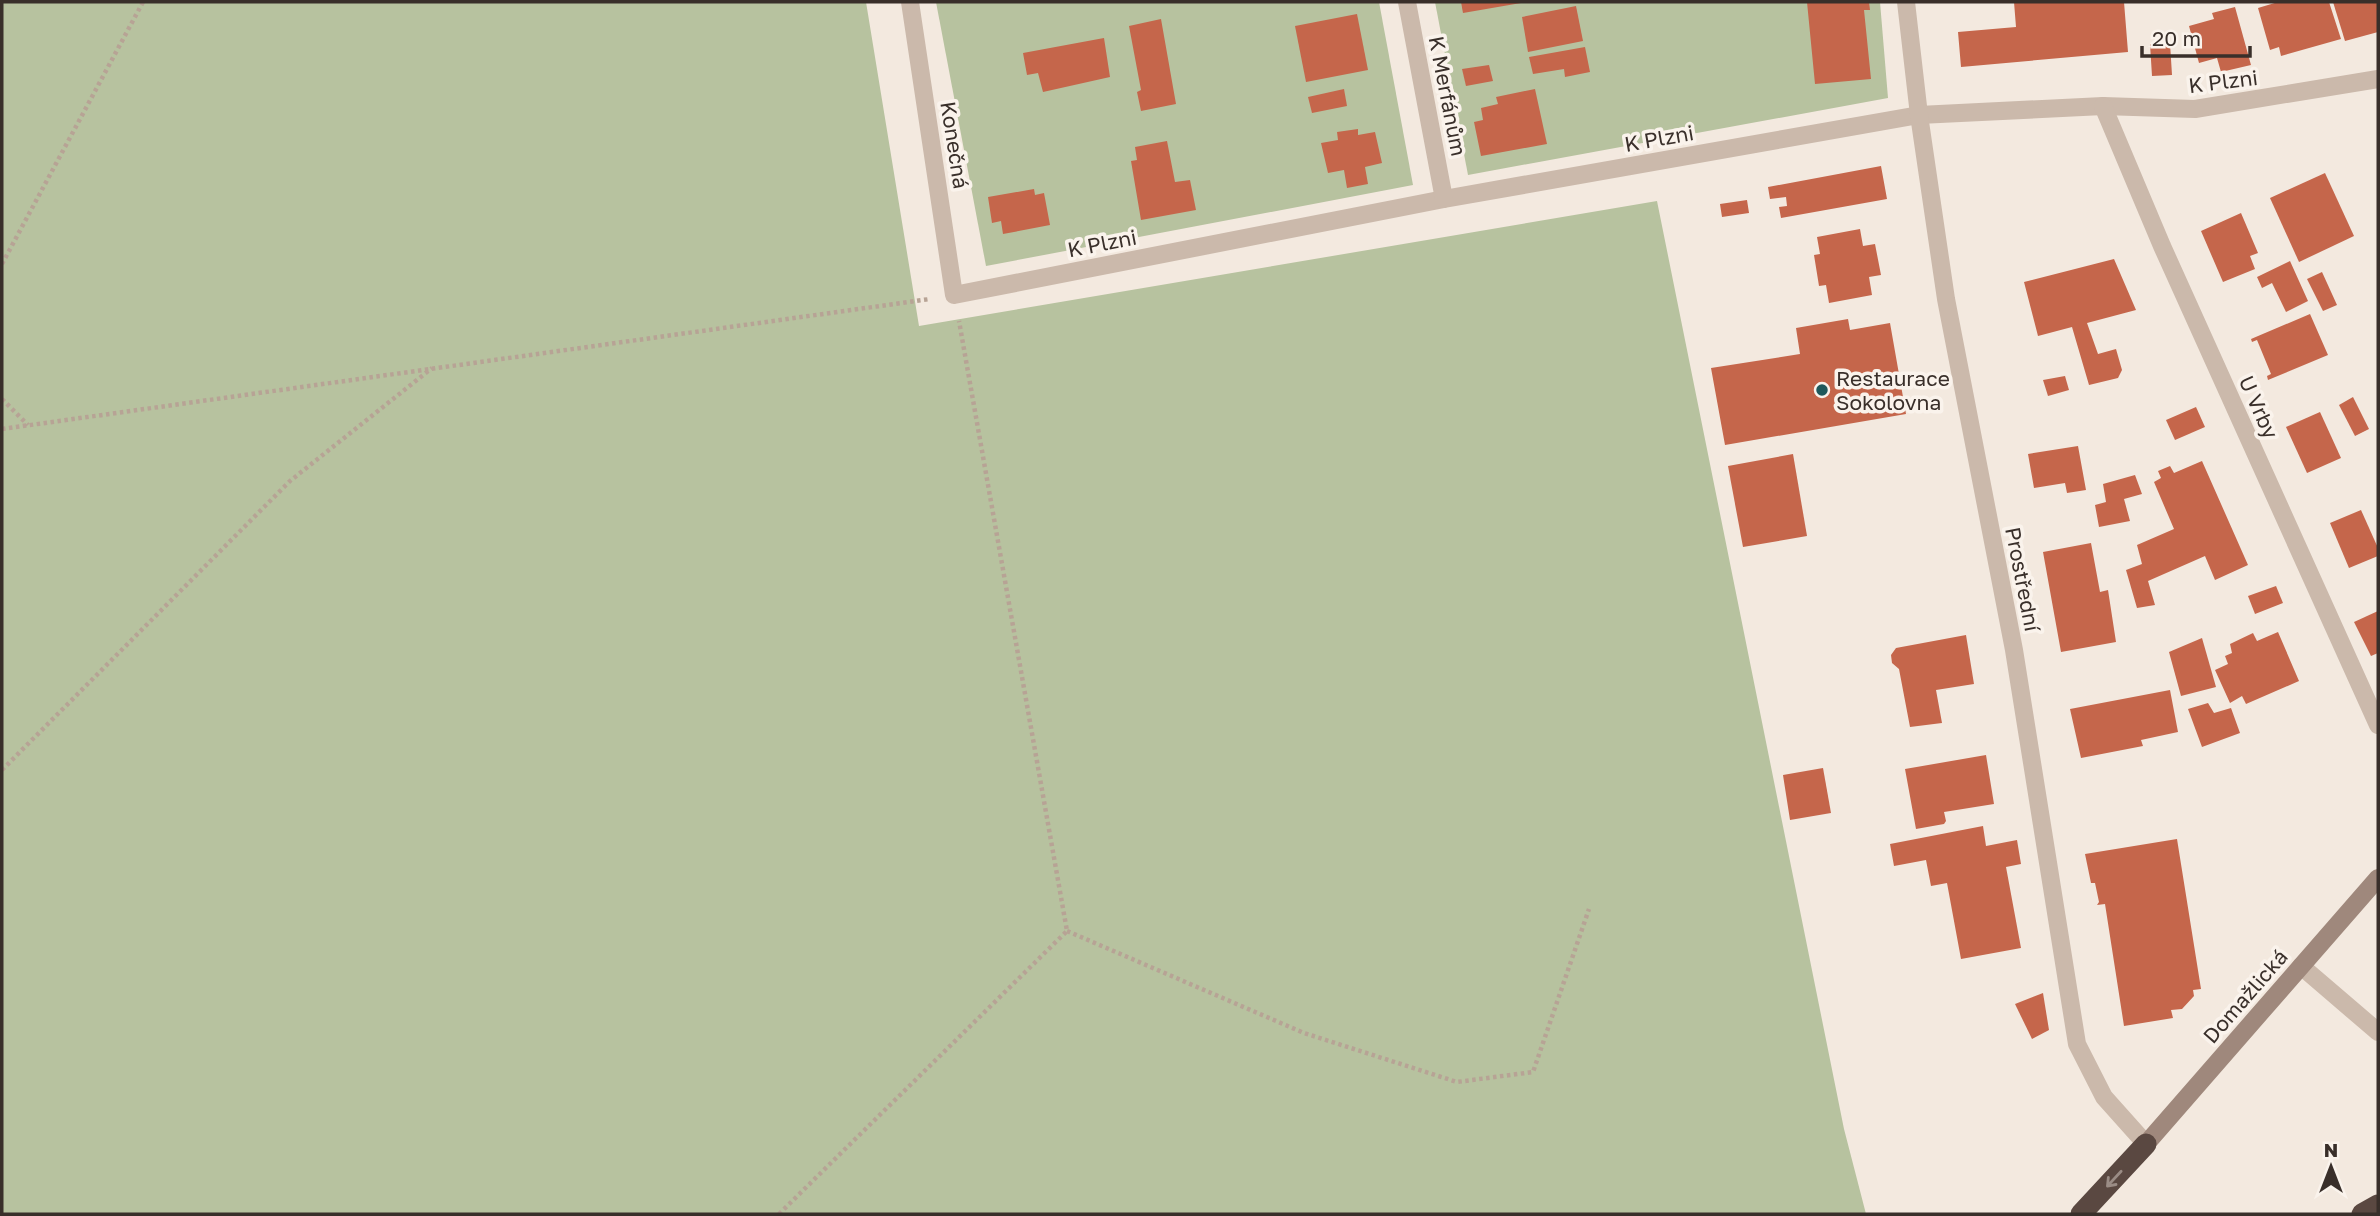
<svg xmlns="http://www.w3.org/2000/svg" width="2380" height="1216" font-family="'Golos Text',sans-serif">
	<rect width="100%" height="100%" fill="#f3e9df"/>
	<g fill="#b7c29f">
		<path d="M2,2H866L919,326L1657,201L1844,1129L1866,1214H2Z"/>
		<path d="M936,2H1379L1413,185L986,266Z"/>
		<path d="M1435,2H1880L1888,98L1468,175Z"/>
	</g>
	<g fill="#c5664b">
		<path d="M1461,2H1521V3L1463,13Z"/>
		<path d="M1807,2H1869L1870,10H1864L1871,79L1815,84Z"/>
		<path d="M2014,2H2124L2128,52L1961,67L1958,32L2016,27Z"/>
		<path d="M2278,2H2329L2341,39L2281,56L2279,47L2270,50L2258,8Z"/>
		<path d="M2333,2H2378V32L2345,41Z"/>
		<path d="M1576,6L1583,41L1528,52L1522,17Z"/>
		<path d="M2235,7L2251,65L2221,72L2217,58L2199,63L2189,26L2214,19L2212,13Z"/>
		<path d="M1357,14L1368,70L1306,82L1295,26Z"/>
		<path d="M1161,19L1176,104L1141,111L1137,92L1141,90L1129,26Z"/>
		<path d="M1104,38L1110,77L1043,92L1038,73L1027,75L1023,53Z"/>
		<path d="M2170,43L2172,75L2152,76L2150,44Z"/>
		<path d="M1585,47L1590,72L1565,77L1564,69L1533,74L1529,57Z"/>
		<path d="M1489,65L1493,81L1466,86L1462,69Z"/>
		<path d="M1344,89L1347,106L1312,113L1308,97Z"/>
		<path d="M1535,89L1547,144L1481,156L1474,122L1483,120L1481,108L1498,104L1496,97Z"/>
		<path d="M1358,129V135L1375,132L1382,163L1365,167L1368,184L1347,188L1344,170L1328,173L1321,143L1338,140L1337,132Z"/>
		<path d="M1167,141L1175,182L1190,180L1196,210L1141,220L1131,161L1137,160L1135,147Z"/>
		<path d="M1881,166L1887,199L1781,218L1779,207L1787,206L1786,197L1770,199L1768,187Z"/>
		<path d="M2325,173L2354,236L2299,262L2270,198Z"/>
		<path d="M1034,189L1035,195L1044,193L1050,225L1003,234L1001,221L992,223L988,197Z"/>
		<path d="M1747,200L1749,213L1722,217L1720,204Z"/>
		<path d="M2241,213L2258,253L2250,256L2255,269L2223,282L2201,231Z"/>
		<path d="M1860,229L1863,246L1875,244L1881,275L1869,277L1872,295L1829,303L1826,285L1819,286L1814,255L1820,254L1817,237Z"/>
		<path d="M2114,259L2136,310L2087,323L2098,354L2116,349L2122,370L2118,378L2089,385L2072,327L2038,336L2024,282Z"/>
		<path d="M2290,261L2308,301L2286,312L2272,283L2262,288L2257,277Z"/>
		<path d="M2322,272L2337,305L2323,311L2307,279Z"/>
		<path d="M2310,314L2328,355L2268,380L2267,376L2271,374L2257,340L2252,342L2251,339Z"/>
		<path d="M1848,319L1850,330L1890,323L1906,414L1725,445L1711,368L1800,354L1796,328Z"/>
		<path d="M2065,376L2069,390L2048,396L2043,380Z"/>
		<path d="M2353,397L2369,429L2355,436L2339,405Z"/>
		<path d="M2196,407L2205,427L2175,440L2166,420Z"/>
		<path d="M2320,412L2341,458L2307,473L2286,427Z"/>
		<path d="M2078,446L2086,490L2067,493L2065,483L2034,488L2028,454Z"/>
		<path d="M1793,454L1807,536L1743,547L1728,466Z"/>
		<path d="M2202,461L2248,565L2215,580L2205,556L2148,581L2155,605L2137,608L2126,570L2142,564L2137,545L2174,529L2154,482L2161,478L2158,471L2170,466L2174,473Z"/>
		<path d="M2135,475L2142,494L2124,499L2130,521L2099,527L2095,505L2106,502L2103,484Z"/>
		<path d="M2361,510L2378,548V556L2349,568L2330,523Z"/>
		<path d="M2091,543L2100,592L2108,590L2116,642L2061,652L2043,552Z"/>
		<path d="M2276,586L2283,603L2255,614L2248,596Z"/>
		<path d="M2378,611V653L2371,656L2354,622Z"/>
		<path d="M2278,632L2299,681L2246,704L2242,696L2230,703L2215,670L2228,664L2225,656L2232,653L2230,644L2253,633L2257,641Z"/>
		<path d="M1966,635L1974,684L1936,690L1942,723L1910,727L1899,669L1892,663L1891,655L1896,648Z"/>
		<path d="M2202,638L2216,687L2181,696L2169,652Z"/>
		<path d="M2170,690L2178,732L2141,740L2143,746L2081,758L2070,709Z"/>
		<path d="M2208,703L2214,713L2231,708L2240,733L2202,747L2188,709Z"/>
		<path d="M1986,755L1994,804L1944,812L1946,821L1944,824L1916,829L1905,769Z"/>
		<path d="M1823,768L1831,813L1790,820L1783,775Z"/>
		<path d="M1983,826L1986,846L2017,840L2021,864L2006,867L2021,948L1961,959L1947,883L1931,886L1926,860L1894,866L1890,844Z"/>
		<path d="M2177,839L2201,989L2193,990L2194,996L2182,1009L2171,1010L2173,1018L2124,1026L2105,904L2097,905L2099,902L2095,883H2091L2085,854Z"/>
		<path d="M2043,993L2049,1030L2032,1039L2015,1004Z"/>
	</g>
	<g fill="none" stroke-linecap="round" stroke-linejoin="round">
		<g stroke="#b7a395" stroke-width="4.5" stroke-dasharray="3.5 3.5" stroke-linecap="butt">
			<path d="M2,264L143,2"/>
			<path d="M2,399L28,425"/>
			<path d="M2,429L930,299"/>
			<path d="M2,770L290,481L432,368"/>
			<path d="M1067,931L1304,1033L1457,1082L1533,1072L1589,909"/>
			<path d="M779,1214L1067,931L959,321"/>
		</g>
		<path stroke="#cbb9ab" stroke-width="18" d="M2301,966L2378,1032"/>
		<g stroke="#cbb9ab" stroke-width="18">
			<path d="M910,2L954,295L1444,199L1919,115L2103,106L2195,109L2378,79"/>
			<path d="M1407,2L1444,199"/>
			<path d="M1906,2L1919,115L1946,299L2014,650L2077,1044L2104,1097L2146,1144"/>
			<path d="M2103,106L2162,246L2378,725"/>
		</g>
		<path stroke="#9f887c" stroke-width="18" d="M2146,1144L2378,878"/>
		<g stroke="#5a4841" stroke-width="21">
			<path d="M2081,1214L2146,1144"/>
			<path d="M2362,1214L2378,1205"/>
		</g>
	</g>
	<defs><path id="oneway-shaft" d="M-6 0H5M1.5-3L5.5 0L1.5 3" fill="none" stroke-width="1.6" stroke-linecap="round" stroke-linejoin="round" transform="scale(1.75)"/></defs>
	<use stroke="#9a8c85" href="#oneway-shaft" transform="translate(2114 1179) rotate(133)"/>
	<circle fill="#1f585b" stroke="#faf3ec" stroke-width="2.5" cx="1822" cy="390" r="7"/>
	<g text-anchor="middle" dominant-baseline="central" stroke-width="7" stroke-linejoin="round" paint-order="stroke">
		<g font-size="21" fill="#392f2a" stroke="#faf3ec">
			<text transform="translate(2223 81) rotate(-7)">K Plzni</text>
			<text transform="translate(1448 96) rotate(79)">K Merfánům</text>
			<text transform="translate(1659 138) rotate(-10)">K Plzni</text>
			<text transform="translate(955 145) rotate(81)">Konečná</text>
			<text transform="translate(1102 243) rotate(-11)">K Plzni</text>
			<text transform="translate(2259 407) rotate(66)">U Vrby</text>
			<text transform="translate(2023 579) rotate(79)">Prostřední</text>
			<text transform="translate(2245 996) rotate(-49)">Domažlická</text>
		</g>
		<g font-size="21" fill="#392f2a" stroke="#faf3ec" text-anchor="start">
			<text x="1836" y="378">Restaurace<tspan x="1836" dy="24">Sokolovna</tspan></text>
		</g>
	</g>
	<rect width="2380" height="1216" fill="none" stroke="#392f2a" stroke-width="7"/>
	<g transform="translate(2331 1167)" stroke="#faf3ec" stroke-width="5" paint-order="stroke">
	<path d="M0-5L12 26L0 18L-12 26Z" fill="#392f2a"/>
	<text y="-10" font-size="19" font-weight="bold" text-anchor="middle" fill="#392f2a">N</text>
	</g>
	<path d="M2142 46v10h108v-10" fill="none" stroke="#392f2a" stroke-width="3.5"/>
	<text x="2152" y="46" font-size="21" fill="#392f2a" stroke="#faf3ec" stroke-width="5" paint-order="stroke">20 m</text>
</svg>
